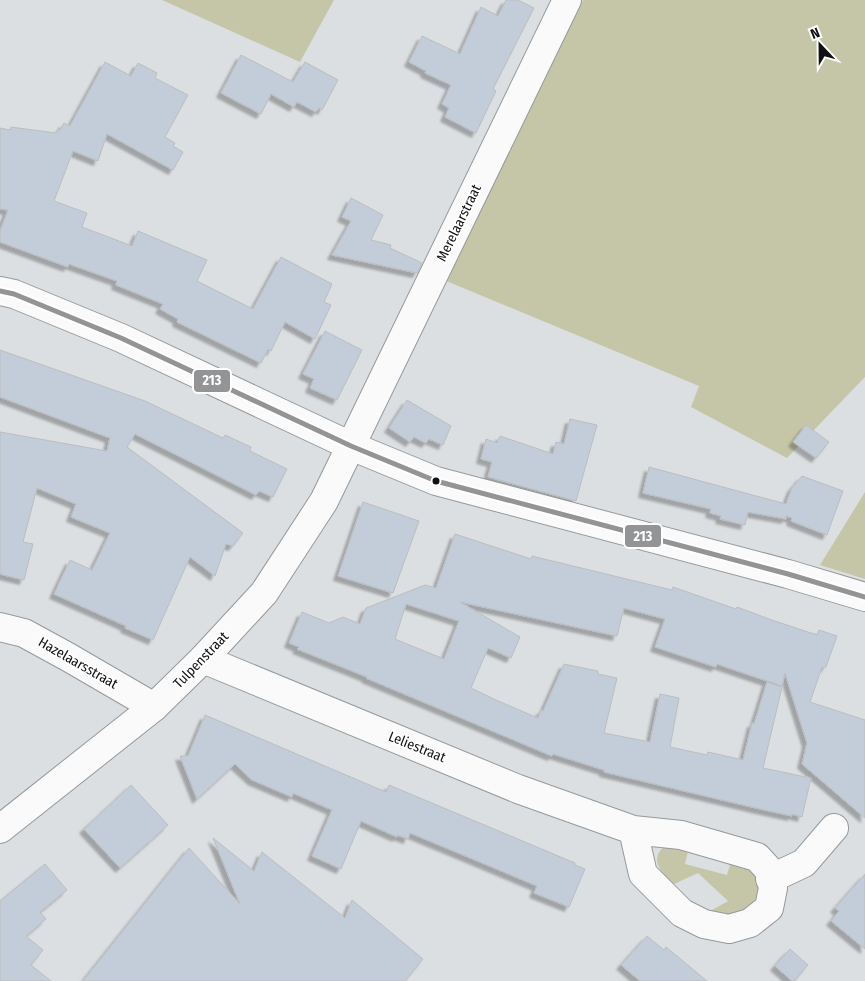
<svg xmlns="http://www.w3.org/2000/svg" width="865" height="981" font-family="'Fira Sans Condensed',sans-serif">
	<defs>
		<filter id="shadow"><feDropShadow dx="-4.5" dy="4.5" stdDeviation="1" flood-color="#0004"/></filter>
	</defs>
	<rect width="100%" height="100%" fill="#dcdfe2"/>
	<g fill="#c5c6a7">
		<path d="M162,0H334L300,62Z"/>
		<path d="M583,0H865V377L787,458L691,407L699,386L444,280Z"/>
		<path d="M865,492V579L820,565Z"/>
		<path d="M668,844L689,847L685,864L727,875L732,858L757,868L763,896L735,920L705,914L728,901L698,873L672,885C661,872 647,857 668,844Z"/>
	</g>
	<g fill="#c2cdd9" stroke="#bcbdc0" fill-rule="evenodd" filter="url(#shadow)">
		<path d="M506,0H518L534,8L493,89L496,91L476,133L445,117L449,108L442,104L451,85L425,73L426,71L409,62L422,36L460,54L481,7L498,16Z"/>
		<path d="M241,55L293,82L305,62L338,80L322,110L319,108L316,112L297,102L294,107L271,94L261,114L221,93Z"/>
		<path d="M105,62L131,76L138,63L157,73L155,78L188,95L165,137L175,143L173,146L183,152L173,170L107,134L98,161L73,151L54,201L87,213L82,227L132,246L138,231L207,260L197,281L253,309L281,257L332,284L324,302L331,305L315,339L285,322L271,351L268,349L261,363L177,322L178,319L160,309L163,304L116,285L117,281L69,264L68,267L0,242V231L8,210L0,209V128L10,130L11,127L56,133L58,129L60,130L64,123L70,126Z"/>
		<path d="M351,198L383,215L371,240L391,245L390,248L422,263L417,273L332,255L351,221L342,217Z"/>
		<path d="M325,331L362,350L337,400L310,388L314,379L303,374Z"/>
		<path d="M0,350L145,401L223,438L225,435L251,447L250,451L287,469L273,497L259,491L256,495L135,434L127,447L243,533L233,546L226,544L215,576L190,557L153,640L125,628L126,626L54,594L70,560L92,570L110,533L71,517L76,504L37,488L23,542L33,544L24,580L0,574V432L107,451L110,438L0,397Z"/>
		<path d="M407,400L451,426L443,445L429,439L426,443L414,437L410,442L389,428Z"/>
		<path d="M570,419L597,425L576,501L488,477L492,462L481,459L486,439L497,443L500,436L553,454L556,442L564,444Z"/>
		<path d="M806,425L829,442L816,458L793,442Z"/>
		<path d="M649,467L786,504L792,488L802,476L843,491L827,535L791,521L792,518L786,516V519L748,512L745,525L720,519L721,516L710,513L711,509L643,493Z"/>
		<path d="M363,502L419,521L393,593L338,576Z"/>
		<path d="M455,534L531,559L532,556L672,590L673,587L736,609L737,607L772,620L817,635L819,630L837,636L826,667H822L810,702L865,720V818L802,764L807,743L785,673L782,686L717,664L716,667L655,647L665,619L624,608L617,636L460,602L520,637L511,658L488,648L471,688L496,700L538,718L541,710L543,711L564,664L598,671V674L617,678L604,733L650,742L660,694L679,698L670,747L707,755L708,752L743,760L752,723L754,724L767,682L782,687L763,768L811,778L802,817L792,814V816L760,809L604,772V770L553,754L552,756L366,678L367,677L297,649L299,647L289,643L302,612L329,623L343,617L360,624L366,608L425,585L436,588ZM406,604L459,621L444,659L395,639Z"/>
		<path d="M205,715L386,792L389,785L575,863V865L585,869L569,907L534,893L537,886L468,857L410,833L408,839L397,835V837L361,821L341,869L312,856L332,810L293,793L292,797L252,780L235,764L197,799L180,756H188Z"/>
		<path d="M131,785L168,825L120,868L84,829Z"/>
		<path d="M213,838L254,871L262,852L345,918L352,900L423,959L405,981H83L189,848L240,904Z"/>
		<path d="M45,864L67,890L40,912L46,919L26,936L43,950L31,965L51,981H0V901Z"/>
		<path d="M865,874V949L831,921L839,911L835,908Z"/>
		<path d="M647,936L664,950L666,947L707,981H640L621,965Z"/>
		<path d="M790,949L808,965L794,981H792L775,966Z"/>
	</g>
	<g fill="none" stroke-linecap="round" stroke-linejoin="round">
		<defs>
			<g id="minor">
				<path d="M0,291L14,294L121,338L351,446L436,481L788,574L865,597"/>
				<path d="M0,627L24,633L68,657L154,707"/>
				<path d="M203,659L518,789L633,830L681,835L757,857L769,870L773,888L769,908L750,923L729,929L704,924L682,913L643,874L633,830"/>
				<path d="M0,829L154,707L203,659L264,593L324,501L567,0"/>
				<path d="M770,879L804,863L834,828"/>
			</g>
		</defs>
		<use href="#minor" stroke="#96999b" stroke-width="30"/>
		<use href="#minor" stroke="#fafafb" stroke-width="28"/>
		<defs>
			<path id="bus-1" d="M0,291L14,294L121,338L351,446L436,481L788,574L865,597"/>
		</defs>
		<use href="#bus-1" stroke="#fff" stroke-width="9"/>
		<use href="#bus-1" stroke="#939495" stroke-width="5"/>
	</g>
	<circle fill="#0f1113" stroke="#fff" stroke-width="2" cx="436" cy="481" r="4.5"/>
	<g text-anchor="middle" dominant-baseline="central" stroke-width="4" stroke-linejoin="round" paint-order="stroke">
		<g font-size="14" fill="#0f1113" stroke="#fff">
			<text transform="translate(459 223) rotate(-64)">Merelaarstraat</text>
			<text transform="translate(201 660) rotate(-46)">Tulpenstraat</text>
			<text transform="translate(78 663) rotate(30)">Hazelaarsstraat</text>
			<text transform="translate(417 747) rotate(22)">Leliestraat</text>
		</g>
	</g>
	<g stroke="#fff" stroke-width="2">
		<rect x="193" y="369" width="38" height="24" rx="5" fill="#939495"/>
		<rect x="624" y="524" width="38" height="24" rx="5" fill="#939495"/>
	</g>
	<g font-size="14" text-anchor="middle" font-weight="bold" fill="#fff">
		<text x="212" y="385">213</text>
		<text x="643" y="541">213</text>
	</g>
	<g transform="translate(820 45) rotate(338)" stroke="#ffffff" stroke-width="4" paint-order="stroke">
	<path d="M0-4L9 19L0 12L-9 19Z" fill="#0f1113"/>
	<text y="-8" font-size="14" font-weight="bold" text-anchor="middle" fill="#0f1113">N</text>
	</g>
</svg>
